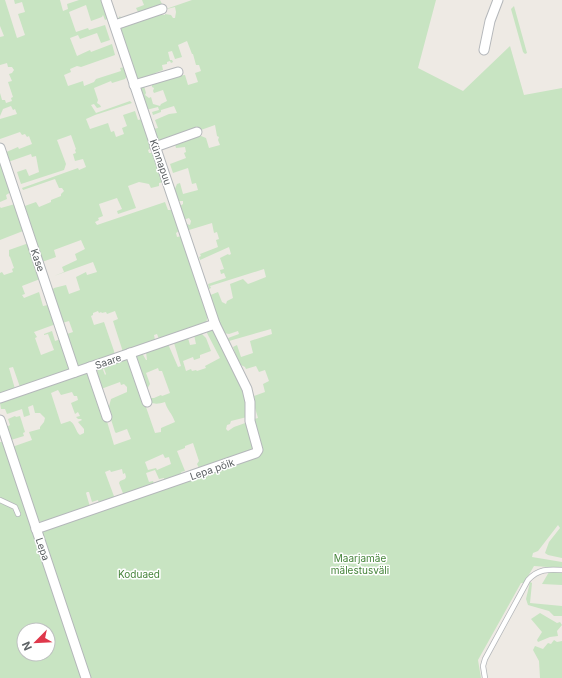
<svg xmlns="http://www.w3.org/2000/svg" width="562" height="678" font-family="Inter,sans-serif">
	<rect width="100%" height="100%" fill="#eeeae4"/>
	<g fill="#c8e4c2" fill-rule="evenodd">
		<path d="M0,0H5L17,38L25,35L18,14L25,12L22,2L15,4L14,0H60L63,11L68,9L67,4L79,0H103L109,18L105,20L103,15L102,17L91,21L86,5L69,12L76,32L88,28L89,30L105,25L110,40L101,43L97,33L80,39L78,35L70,38L77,56L90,50L91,52L112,44L115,55L81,67L77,66L70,69L71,72L64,75L68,86L83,81L84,86L94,82L96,79L121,71L120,68L125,67L127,76L125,79L112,83L111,81L94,88L98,100L97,103L100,105L101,107L97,108L94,104L91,105L96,113L130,101L132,103L95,115L86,119L90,129L108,123L111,132L114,131L116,137L124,134L122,128L127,126L123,115L135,111L138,120L142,119L152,148L148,150L149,153H153L164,182L159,183V186L151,188L149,184L139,182L128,186L136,208L118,214L117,211L122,209L117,198L99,204L103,216L98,218L99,220L95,222L97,225L165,202L168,210H172L180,230L176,233L177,237L182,236L208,315L206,323L159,339L157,334L154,335L155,340L123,352L113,321L118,319L115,311L107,314L106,312L102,313L101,312L99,313L98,311L93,313V315L91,316L94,325L104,322L114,351L115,356L80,367L77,365L67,334L73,332L69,321L62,323L51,291L54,288L66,285L69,294L80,290L76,277L86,272L87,275L97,272L93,262L54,276L64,272L62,267L77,260L75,254L85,249L81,240L54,250L56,257L42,262L22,207L36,202L39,207L51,202V200L61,196V194L64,191L62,188H59L55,179L23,190L22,188L78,168L79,170L86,167L83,159L75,161L73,154L76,153L75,150L76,149L71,135L57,140L66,164L64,170L21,184L17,172L26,169L29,176L39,172L36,156L32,157L31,154L8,162L4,153L18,147L19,149L32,144L29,136L27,137L25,134L22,135L20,132L0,139V119L17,114L15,109L13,110L11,106L3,109L0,116V93L2,100H5L6,103L12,101L11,98L13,97L8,82L12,81L9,74L12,73L14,70L12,67H8L7,63L0,65V37L4,36L0,26Z"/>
		<path d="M142,0H160L162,4L157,8L117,20L120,16L121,18L138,12L136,8L144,5Z"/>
		<path d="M192,0H436L418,68L463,91L510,46L524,95L562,88V558L548,555L545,553L549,542L560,528L558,525L538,551L533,553L532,557L562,562V568L534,566L524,583H521L478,660L481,678H86L36,529L256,453L262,452L253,421V415L254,419L258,418L253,401L255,400L254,396L265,392L263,384L269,381L265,370L259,372L256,366L246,369L245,367L239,364L233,347L237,345L241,357L253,353L250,341L272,334L271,329L229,341L228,338L239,334L238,331L229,334L223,333L217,321L208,296L218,292L222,302L226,304L227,301L233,298L230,284L243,279L248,284L266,277L264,269L210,286L211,288L209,289L208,284L226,278L224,273L221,274L220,270L224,269L220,258L228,254L229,255L231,254L229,247L200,260L199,257L201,256L200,254L218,247L216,240L219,239L217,232L214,233L212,223L189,230L186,229V226L187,224L190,225L191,221L189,218L183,220L179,207L183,204V201H177L174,191L177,184L180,183L183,194L198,190L196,183L192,184L188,168L173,173L170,164L186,158L184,153L186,152L185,147L176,148L175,144L183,141V138C192,135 197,134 206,138L209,148L220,145L218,140L219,137L217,136L215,125L198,131L197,126L194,130L158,143L153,129L158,128L155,120L169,114L177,113L174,106L161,110V112L153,115L152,112L159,110L158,107L146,110L138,89L144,86L146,93L145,95L149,98L151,97L153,104L160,106L161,104L167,101L163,90L154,93L153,91L154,88L152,87V84L168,77L185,75L188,85L198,82L195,73L201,71L199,65H196L193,54H192L187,41L178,45L182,57L175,59L172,51L168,52L170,60H172L173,62L171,63L170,61L167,62V64L162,65L163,70L155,73L156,76L136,81L119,28L120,26C133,21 151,12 165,15V14L171,15L173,18H175L176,12L175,7L163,10Z"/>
		<path d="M514,6L527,53L525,54L523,52L511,9Z"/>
		<path d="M0,159L11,192L6,195L7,199L0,202Z"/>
		<path d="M15,204L23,231L0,240V207L1,208Z"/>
		<path d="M26,244H28L40,279L22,286L25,294L22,295L24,298L39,292L43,306L48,305L56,324L34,332L37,337L35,338L41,355L54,350L48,334L44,335V334L52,331L55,341L61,339L70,368L68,370L20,387L13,367L9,368L15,389L0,395V273L2,272L4,275L13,272L12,269L14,268L10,257L9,256V250Z"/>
		<path d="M209,330L214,331L244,388L247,417L231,421L230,424L227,425L226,429L228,431L234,427L248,422L255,449L200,470L197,464L199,461L193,443L185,446V448L177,451L185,471L181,472L183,476L165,482L164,478L159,479L155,470L146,473L149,482L153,481L155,486L124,496L119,483L120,481L125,479L126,477L125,473L123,474L122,469L111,472L110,470L105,472L115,499L99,504L98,500L92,502L89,492H87L86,493L90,507L41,522L38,520L12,447L32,440L29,432L40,429V427L44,422L45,418L40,413H35L33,405L28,407L30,415L24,417L22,409L7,414L5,409H1L0,403L88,372L106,418L114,445L131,439L127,429L116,433L115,432L108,410L111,399L127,392V387L124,384L121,385L120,382L101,389L97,372L98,368L102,367L105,375L106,374L103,366L127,359L130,361L155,433L161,432V428L175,422C172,413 167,410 165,402C159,404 156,404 150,403L148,398H154L161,395L162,396L170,393L162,371H159L158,368L146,373L150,384L147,389L134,357L142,353L146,360H147L146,352L168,344L178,367L181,366L174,343L188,338L190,345L196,344L194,335L201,333L206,338L211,351L200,355V358L194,360L193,357L183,361L186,371L191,369L192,371L196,370L197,371L206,368L205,366L220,358L207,333V331ZM58,390L61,395L72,392L74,396H77L78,400L71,403L75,414L78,412L80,416L76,417L78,419H81L82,420L78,422L84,429V433L80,435C75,431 76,425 70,421L61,424L51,393ZM163,454L165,458L169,457L171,464L157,470L156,468L148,470L145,462Z"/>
		<path d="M15,416L16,417L20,416L25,432L23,433L24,436L11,440L7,427L10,425L8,419Z"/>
		<path d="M0,442H3L83,678H0ZM24,630H48V654H24Z"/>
		<path d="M549,572H562V585L542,584Z"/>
		<path d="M530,582L532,583L530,603L562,606V616H554L549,611L528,605L526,599Z"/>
		<path d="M540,613L557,623L560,622L562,625L557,631L558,636L550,637L538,642L537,640L542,632L531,619Z"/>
		<path d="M554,640L557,642L562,641V678H540L539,661L533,650L535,646L543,649L548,643L551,644Z"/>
	</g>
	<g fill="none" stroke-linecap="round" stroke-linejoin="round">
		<defs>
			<g id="lane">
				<path d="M0,500L15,507L18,514"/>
				<path d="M485,678L483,666L485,659L528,580C538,569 548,569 562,570"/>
			</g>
			<g id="street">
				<path d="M115,25L162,9"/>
				<path d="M484,50L490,21L498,0"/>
				<path d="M134,85L178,72"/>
				<path d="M155,147L197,132"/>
				<path d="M0,148L75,372"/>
				<path d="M130,353L147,402"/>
				<path d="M90,367L107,417"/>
				<path d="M0,398L215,324"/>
				<path d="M0,420L86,678"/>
				<path d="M36,529L253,454L256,453L258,450L250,421V402L247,389L215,324L106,0"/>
			</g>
		</defs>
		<use href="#lane" stroke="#b4b7ba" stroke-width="6"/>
		<use href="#street" stroke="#b4b7ba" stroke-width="11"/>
		<use href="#lane" stroke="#fff" stroke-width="4.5"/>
		<use href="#street" stroke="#fff" stroke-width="9"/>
	</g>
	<g text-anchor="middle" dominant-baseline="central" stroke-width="3" stroke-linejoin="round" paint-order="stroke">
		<g font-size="10" fill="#5c6164" stroke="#fff">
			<text transform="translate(161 162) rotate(71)">Künnapuu</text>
			<text transform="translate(38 260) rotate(71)">Kase</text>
			<text transform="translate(108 361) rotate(-19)">Saare</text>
			<text transform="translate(212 469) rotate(-19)">Lepa põik</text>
			<text transform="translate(43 549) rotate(71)">Lepa</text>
		</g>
		<g font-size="10" fill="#45843a" stroke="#fff">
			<text x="360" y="558">Maarjamäe<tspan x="360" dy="12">mälestusväli</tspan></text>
			<text x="139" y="574">Koduaed</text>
		</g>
	</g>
	<g transform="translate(36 642) rotate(246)"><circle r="19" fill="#ffffff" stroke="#bec0c1"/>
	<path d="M0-3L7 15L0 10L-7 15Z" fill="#df384b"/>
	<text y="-6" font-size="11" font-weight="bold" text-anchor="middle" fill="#5c6164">N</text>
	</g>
</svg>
